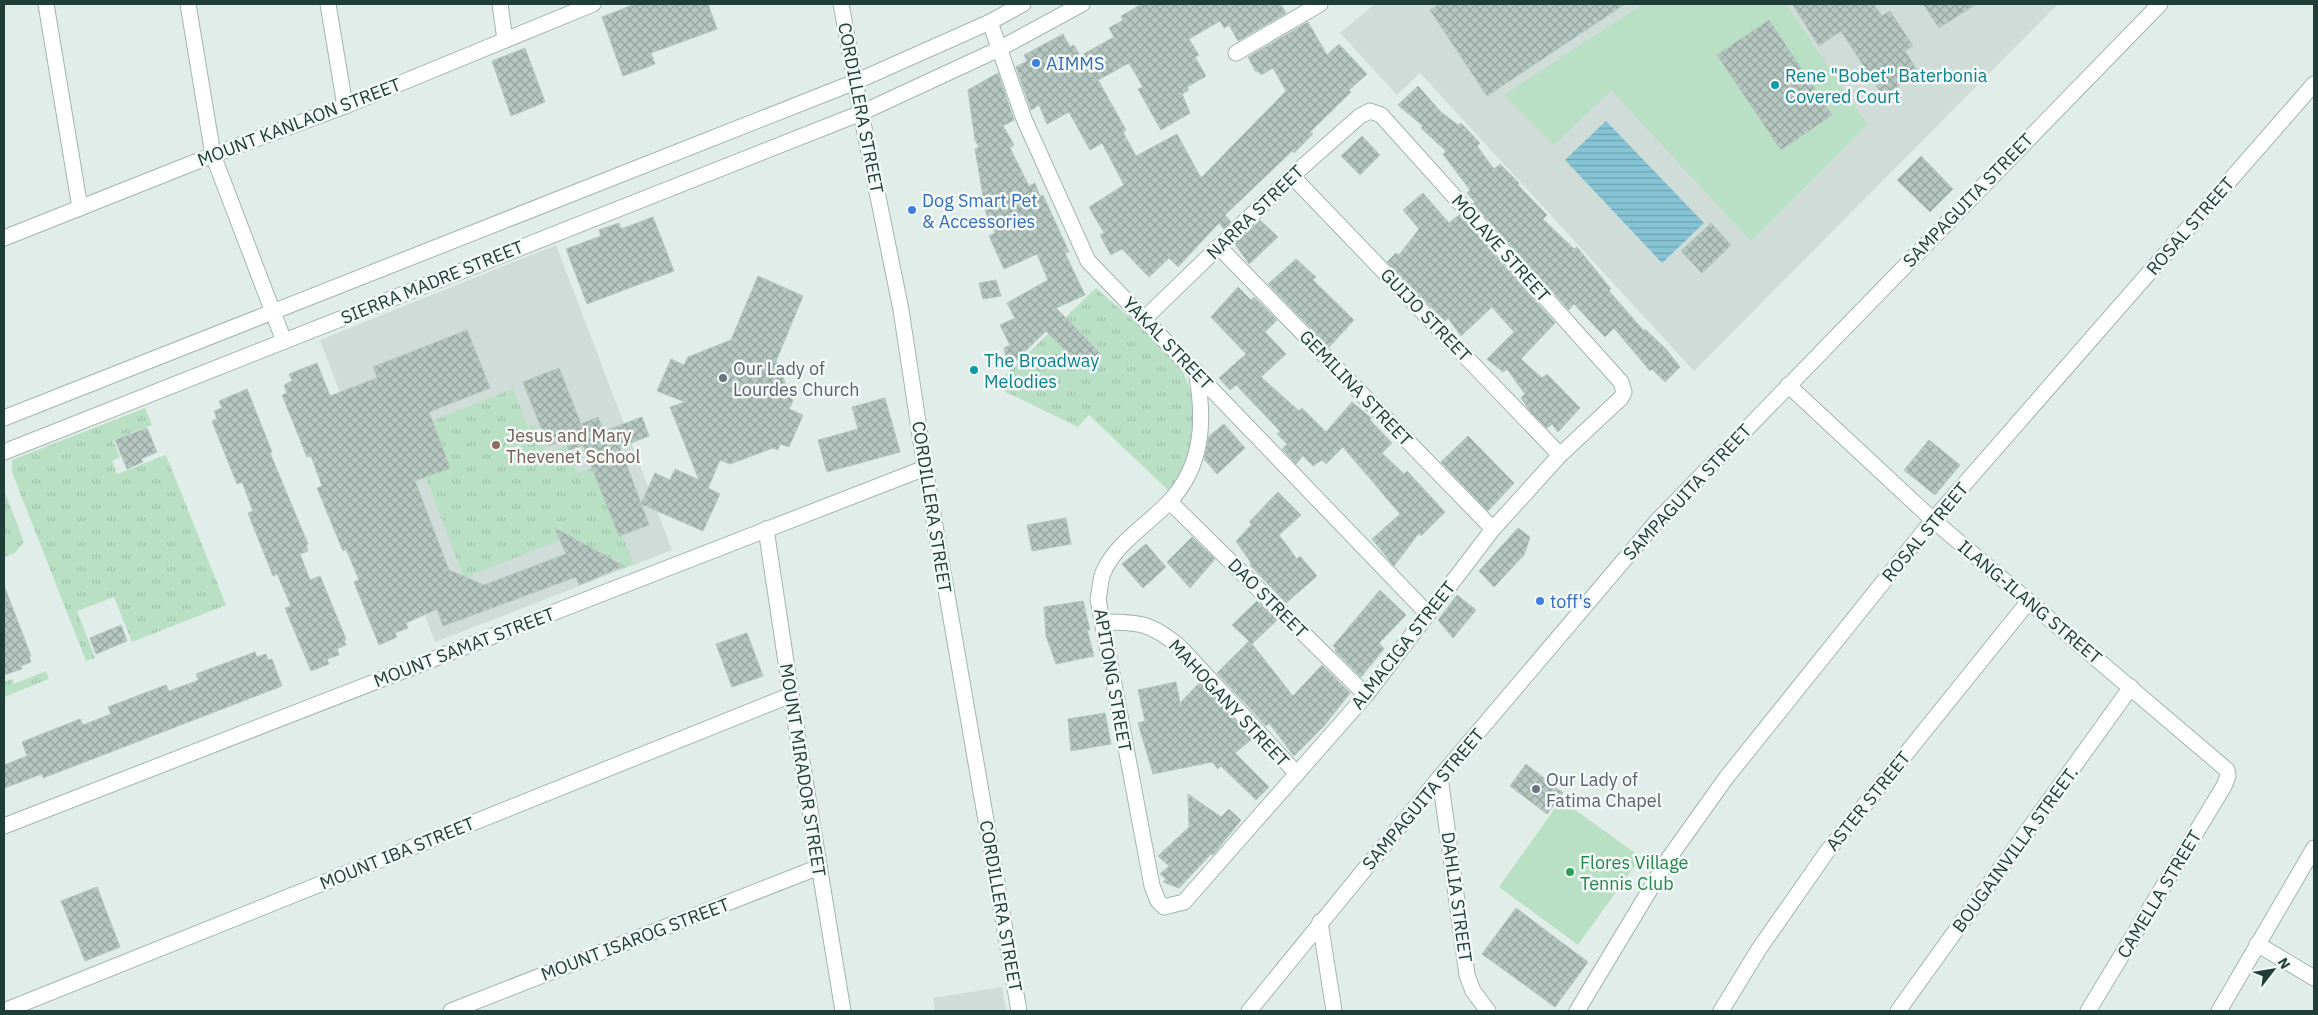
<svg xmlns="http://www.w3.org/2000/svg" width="2318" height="1015" font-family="'IBM Plex Sans',sans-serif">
	<defs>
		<pattern id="grass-tufts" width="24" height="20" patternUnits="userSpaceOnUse" patternTransform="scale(1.25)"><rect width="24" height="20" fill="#b9dfc5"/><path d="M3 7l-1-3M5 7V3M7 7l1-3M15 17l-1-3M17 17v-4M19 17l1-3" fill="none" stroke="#9fc0aa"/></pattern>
		<pattern id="water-rules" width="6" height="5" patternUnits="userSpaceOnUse" patternTransform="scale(1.25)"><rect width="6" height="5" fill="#86c4d5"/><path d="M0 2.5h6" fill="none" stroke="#6da1ae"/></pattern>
		<pattern id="building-cross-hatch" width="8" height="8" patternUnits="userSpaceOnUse" patternTransform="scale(1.25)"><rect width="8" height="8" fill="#b6c7c1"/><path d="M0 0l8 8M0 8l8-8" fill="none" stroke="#94a39e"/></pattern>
	</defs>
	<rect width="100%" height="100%" fill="#e1ede8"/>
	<g fill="#cfdcd7">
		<path d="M1375,4H2058L1694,371L1420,73L1397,95L1340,33Z"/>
		<path d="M556,245L672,550L435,642L320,340Z"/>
		<path d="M1002,987L1006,1011H935L933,998Z"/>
	</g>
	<g fill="url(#grass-tufts)">
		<path d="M1096,288C1119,309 1169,348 1183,373C1204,412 1192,457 1170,492L1089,415L1078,427L994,386Z"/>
		<path d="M513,389L528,427L536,424L547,453L567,445L578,473L592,468L619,536L622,535L634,564L622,569L617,557L612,559L566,534L559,537L560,540L464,578L408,430Z"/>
		<path d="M145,408L152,425L113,440L120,457L112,461L117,474L166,455L226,605L132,642L114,597L77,611L95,658L86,661L12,472V460Z"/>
		<path d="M4,490L24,542L15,553L4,557Z"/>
		<path d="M46,671L49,679L4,697V682L12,679L14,684Z"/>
	</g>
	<g fill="#b9dfc5">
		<path d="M1643,4H1786L1867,124L1751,241L1611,90L1554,145L1504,95Z"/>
		<path d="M1561,800L1641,857L1578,945L1499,887Z"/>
	</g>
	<path fill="url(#water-rules)" d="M1606,121L1704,223L1662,263L1565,160Z"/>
	<g fill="url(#building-cross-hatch)" stroke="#b3c7c0">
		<path d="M635,4H708L717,29L651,53L655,64L623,76L602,17Z"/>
		<path d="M1142,4H1281L1286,13L1238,41L1229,25L1224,28L1220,21L1189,39L1199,55L1195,57L1206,76L1187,87L1189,90L1182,94L1190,113L1161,130L1138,89L1143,87L1129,63L1098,80L1126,130L1123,132L1136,156L1177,134L1201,178L1286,91L1273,68L1261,75L1258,71L1256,72L1248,57L1308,22L1327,55L1339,44L1367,74L1349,90L1351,92L1310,132L1313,134L1294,153L1292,151L1225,215L1231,222L1224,229L1219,223L1178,267L1169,258L1149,277L1122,249L1111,255L1100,235L1104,233L1089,207L1124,185L1102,143L1090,150L1069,112L1047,124L1039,105L1031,110L1016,67L1027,61L1024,55L1063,34L1070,47L1074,45L1080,56L1114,37L1109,28L1123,20L1121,16Z"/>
		<path d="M1440,4H1625L1487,96L1430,10Z"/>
		<path d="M1792,4H1874L1882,16L1890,11L1913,46L1905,51L1919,73L1883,96L1841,31L1819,46Z"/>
		<path d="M1923,4H1976L1939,28Z"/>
		<path d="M1769,20L1832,115L1781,150L1717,55Z"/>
		<path d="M525,48L545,102L511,116L492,61Z"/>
		<path d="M998,73L1014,120L1003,126L1014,145L1010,148L1029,186L1035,183L1040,196L1043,195L1069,252L1065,253L1085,295L1056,308L1100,353L1084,369L1046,331L1008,368L1004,348L1010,345L1000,325L1015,318L1007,303L1048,280L1037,254L1004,269L989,236L995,233L986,213L975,149L979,147L975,140L968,90Z"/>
		<path d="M1418,86L1441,112L1458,125L1461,123L1480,143L1477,146L1494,169L1500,164L1519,183L1518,185L1547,215L1543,219L1574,249L1577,247L1611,289L1609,291L1644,331L1645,329L1666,349L1680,367L1665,382L1652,369L1650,371L1614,328L1605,337L1574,304L1569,310L1473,203L1475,202L1467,193L1470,190L1443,154L1446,151L1421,128L1423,126L1398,105Z"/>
		<path d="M1362,136L1380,155L1360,175L1341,156Z"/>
		<path d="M1921,156L1953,189L1930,212L1897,180Z"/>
		<path d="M1423,193L1449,223L1459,215L1555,323L1521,359L1542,378L1547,374L1580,408L1558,432L1552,424L1547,428L1530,411L1521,398L1525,394L1507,369L1503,372L1487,359L1514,332L1492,307L1461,336L1448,318L1445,321L1387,262L1396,253L1399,255L1419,229L1403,210Z"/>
		<path d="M653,217L674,271L587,304L566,249L601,236L599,230L619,223L621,229Z"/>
		<path d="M1260,220L1278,237L1249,264L1235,244Z"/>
		<path d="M1711,223L1731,245L1702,273L1681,251Z"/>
		<path d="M1296,259L1316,277L1313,280L1354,320L1329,347L1268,284Z"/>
		<path d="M758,276L803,296L776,361L793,401L789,409L803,415L789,447L780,444L778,450L773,448L730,464L720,460L708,488L720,494L703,531L641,504L655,473L670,480L675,469L699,480L670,407L685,402L657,391L671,359L684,365L688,357L731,340Z"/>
		<path d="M996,280L1001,296L983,299L979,283Z"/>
		<path d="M1238,287L1251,300L1254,297L1277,320L1265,332L1286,354L1261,377L1299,411L1302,408L1326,432L1352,402L1371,418L1370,420L1392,443L1382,453L1404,474L1407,471L1445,512L1421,536L1419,533L1394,566L1372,539L1400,514L1343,447L1326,464L1322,460L1313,466L1303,456L1296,464L1282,449L1287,444L1277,434L1280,431L1236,385L1230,390L1219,378L1246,354L1211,317Z"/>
		<path d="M467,330L490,388L429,412L450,468L415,481L449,570L484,585L566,554L555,528L624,566L579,585L576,577L443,626L437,609L406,623L408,628L395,633L397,637L379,645L354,582L359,580L346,549L343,551L317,488L322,486L311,456L307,457L282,395L287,393L284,385L292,381L289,374L317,363L330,396L377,378L373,367Z"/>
		<path d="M559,368L581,424L598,417L604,431L642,417L649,436L620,447L649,525L619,536L583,445L569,450L565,440L548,446L523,382Z"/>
		<path d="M247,389L272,452L270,453L308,544L306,545L308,551L300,554L310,580L320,576L346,639L344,640L346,645L337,649L339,655L327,659L329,664L311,671L285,608L291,606L277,574L273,576L248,513L253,511L242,482L237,484L212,421L217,419L214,411L222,408L219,401Z"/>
		<path d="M885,398L900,452L827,472L818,440L858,429L852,407Z"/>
		<path d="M1224,424L1245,448L1217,474L1204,459L1209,436Z"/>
		<path d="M147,428L157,452L141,459L143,462L127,469L115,440Z"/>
		<path d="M1468,436L1514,483L1488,511L1441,462Z"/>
		<path d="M1929,440L1960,465L1935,495L1904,470Z"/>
		<path d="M1278,492L1301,515L1279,535L1297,559L1300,556L1317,576L1286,603L1250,565L1251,563L1236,541L1252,524L1249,522Z"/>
		<path d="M1066,518L1071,544L1032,551L1027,525Z"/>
		<path d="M1518,528L1530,537L1524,555L1494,587L1479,571Z"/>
		<path d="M1192,537L1215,559L1190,588L1167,562Z"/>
		<path d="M1146,544L1166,567L1143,588L1122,564Z"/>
		<path d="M5,588L31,656L29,657L31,662L21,666L22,669L4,675Z"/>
		<path d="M1380,590L1406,615L1379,643L1384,649L1361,677L1335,651L1336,649L1333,646Z"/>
		<path d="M1457,595L1476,610L1453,638L1438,620Z"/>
		<path d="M1083,601L1090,630H1087L1094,656L1056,664L1046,636L1044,607Z"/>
		<path d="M1257,601L1277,620L1252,644L1293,696L1322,665L1350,693L1324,726L1294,756L1269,723L1266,726L1217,673L1249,641L1232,625Z"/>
		<path d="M121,625L127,641L96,654L90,638Z"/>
		<path d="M747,633L763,676L732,687L716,644Z"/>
		<path d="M255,652L257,657L266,654L268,660L272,659L282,686L43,778L42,774L4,788V765L27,756L22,742L80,719L83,725L111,714L108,707L166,685L169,691L199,680L196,674Z"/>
		<path d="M1176,682L1180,703L1200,682L1252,739L1235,753L1269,787L1256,800L1221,766L1218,769L1212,762L1153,774L1138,723L1145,721L1138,690Z"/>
		<path d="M1105,713L1111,744L1071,751L1068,719Z"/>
		<path d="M1526,764L1563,793L1547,814L1510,786Z"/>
		<path d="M1188,794L1221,817L1229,809L1241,820L1213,855L1211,854L1179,888L1163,882L1166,879L1160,874L1169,866L1158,856L1189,827Z"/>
		<path d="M97,887L120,947L85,961L61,901Z"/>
		<path d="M1516,908L1588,962L1555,1007L1482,954Z"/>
	</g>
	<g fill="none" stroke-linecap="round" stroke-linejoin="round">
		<defs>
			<g id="minor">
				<path d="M46,4L80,208"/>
				<path d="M188,4L213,155L284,341"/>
				<path d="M328,4L345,106"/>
				<path d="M500,4L505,40"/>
				<path d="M841,4L861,113L901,310L925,468L1019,1011"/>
				<path d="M990,22L1024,119L1088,261L1427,613"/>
				<path d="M1236,53L1320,4"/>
				<path d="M1292,176L1560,455"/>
				<path d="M4,238L213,155L345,106L593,4"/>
				<path d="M1219,247L1493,529"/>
				<path d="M1144,319L1292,176L1360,116L1370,111L1381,115L1621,382L1624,392L1621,398L1560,455L1493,529L1366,695L1184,902L1164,907L1158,901L1152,886L1098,599C1100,591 1100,580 1103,573C1115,544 1147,525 1168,503C1204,466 1205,419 1196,371"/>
				<path d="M1788,385L1933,520L2227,770L2228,776L2224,786L2088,1011"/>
				<path d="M4,418L855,82L990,22L1023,4"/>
				<path d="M4,452L861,113L999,49L1082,4"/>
				<path d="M1170,502L1366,695"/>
				<path d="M766,529L791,695L843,1011"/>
				<path d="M1103,622C1140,622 1151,623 1180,647L1297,774"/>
				<path d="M1440,777L1467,975L1473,991L1488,1011"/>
				<path d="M4,826L925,468"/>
				<path d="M1320,922L1334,1011"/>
				<path d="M2257,944L2314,978"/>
				<path d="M4,1011L791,695"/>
				<path d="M451,1011L819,867"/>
				<path d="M1249,1011L1440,777L1658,520L2160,4"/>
				<path d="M1577,1011L1669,858L1726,778L1933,520L2314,84"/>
				<path d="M1721,1011L1759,949L1826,853L2029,601"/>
				<path d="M1898,1011L2131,687"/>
				<path d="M2219,1011L2314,848"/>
			</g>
		</defs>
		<use href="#minor" stroke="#a3b5b0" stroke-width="17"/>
		<use href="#minor" stroke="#fff" stroke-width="15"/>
	</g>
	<g fill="#3f7fe0" stroke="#f2f9f6" stroke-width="2">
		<circle cx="1036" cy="63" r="5"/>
		<circle cx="912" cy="210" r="5"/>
		<circle cx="1540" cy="601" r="5"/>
	</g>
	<g fill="#0f9aa8" stroke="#f2f9f6" stroke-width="2">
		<circle cx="1775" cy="85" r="5"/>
		<circle cx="974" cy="370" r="5"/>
	</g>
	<g fill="#6b7280" stroke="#f2f9f6" stroke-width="2">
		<circle cx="723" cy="378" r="5"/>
		<circle cx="1536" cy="789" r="5"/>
	</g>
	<circle fill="#8d6e63" stroke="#f2f9f6" stroke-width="2" cx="496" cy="445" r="5"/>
	<circle fill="#2e9e5b" stroke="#f2f9f6" stroke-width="2" cx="1570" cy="872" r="5"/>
	<g text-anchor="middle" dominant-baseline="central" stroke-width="5" stroke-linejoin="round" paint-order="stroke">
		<g font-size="18" fill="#366cbe" stroke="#f2f9f6" text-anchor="start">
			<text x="1046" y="63">AIMMS</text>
			<text x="922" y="200">Dog Smart Pet<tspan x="922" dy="21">&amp; Accessories</tspan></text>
			<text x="1550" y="601">toff's</text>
		</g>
		<g font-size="18" fill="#0d838f" stroke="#f2f9f6" text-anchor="start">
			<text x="1785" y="75">Rene "Bobet" Baterbonia<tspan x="1785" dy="21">Covered Court</tspan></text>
			<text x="984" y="360">The Broadway<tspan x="984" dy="21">Melodies</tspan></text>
		</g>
		<g font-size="18" fill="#203e38" stroke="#f2f9f6">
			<text transform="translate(861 108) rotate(79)">CORDILLERA STREET</text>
			<text transform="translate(299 122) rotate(-21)">MOUNT KANLAON STREET</text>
			<text transform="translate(1968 200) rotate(-46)">SAMPAGUITA STREET</text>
			<text transform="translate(1255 212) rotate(-44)">NARRA STREET</text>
			<text transform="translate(2190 226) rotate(-49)">ROSAL STREET</text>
			<text transform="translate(1501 248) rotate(48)">MOLAVE STREET</text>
			<text transform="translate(432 282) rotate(-22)">SIERRA MADRE STREET</text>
			<text transform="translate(1426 315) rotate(46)">GUIJO STREET</text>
			<text transform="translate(1168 343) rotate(46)">YAKAL STREET</text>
			<text transform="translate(1356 388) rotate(46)">GEMILINA STREET</text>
			<text transform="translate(1687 492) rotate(-47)">SAMPAGUITA STREET</text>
			<text transform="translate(932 507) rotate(81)">CORDILLERA STREET</text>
			<text transform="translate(1925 532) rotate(-50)">ROSAL STREET</text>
			<text transform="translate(1268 598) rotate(45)">DAO STREET</text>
			<text transform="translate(2030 602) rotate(40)">ILANG-ILANG STREET</text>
			<text transform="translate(1403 645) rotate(-52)">ALMACIGA STREET</text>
			<text transform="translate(464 647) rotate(-21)">MOUNT SAMAT STREET</text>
			<text transform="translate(1113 680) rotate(80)">APITONG STREET</text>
			<text transform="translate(1229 703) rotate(47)">MAHOGANY STREET</text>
			<text transform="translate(803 770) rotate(81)">MOUNT MIRADOR STREET</text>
			<text transform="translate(1423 799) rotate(-50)">SAMPAGUITA STREET</text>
			<text transform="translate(1868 801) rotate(-51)">ASTER STREET</text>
			<text transform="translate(2015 849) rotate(-54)">BOUGAINVILLA STREET.</text>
			<text transform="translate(397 853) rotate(-22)">MOUNT IBA STREET</text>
			<text transform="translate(2159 894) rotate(-59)">CAMELLA STREET</text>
			<text transform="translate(1457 897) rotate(82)">DAHLIA STREET</text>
			<text transform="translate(1001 906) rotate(80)">CORDILLERA STREET</text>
			<text transform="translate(635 939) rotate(-21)">MOUNT ISAROG STREET</text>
		</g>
		<g font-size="18" fill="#5b616d" stroke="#f2f9f6" text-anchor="start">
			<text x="733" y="368">Our Lady of<tspan x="733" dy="21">Lourdes Church</tspan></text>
			<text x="1546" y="779">Our Lady of<tspan x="1546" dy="21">Fatima Chapel</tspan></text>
		</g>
		<g font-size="18" fill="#785e54" stroke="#f2f9f6" text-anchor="start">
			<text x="506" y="435">Jesus and Mary<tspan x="506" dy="21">Thevenet School</tspan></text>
		</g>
		<g font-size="18" fill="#27864d" stroke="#f2f9f6" text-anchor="start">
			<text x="1580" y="862">Flores Village<tspan x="1580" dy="21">Tennis Club</tspan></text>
		</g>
	</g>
	<rect width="2318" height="1015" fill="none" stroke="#203e38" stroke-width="10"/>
	<g transform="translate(2273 970) rotate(59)" stroke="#f2f9f6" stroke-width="4" paint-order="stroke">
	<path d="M0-4L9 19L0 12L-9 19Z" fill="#203e38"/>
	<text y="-8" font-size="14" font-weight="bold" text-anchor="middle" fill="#203e38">N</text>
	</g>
</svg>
